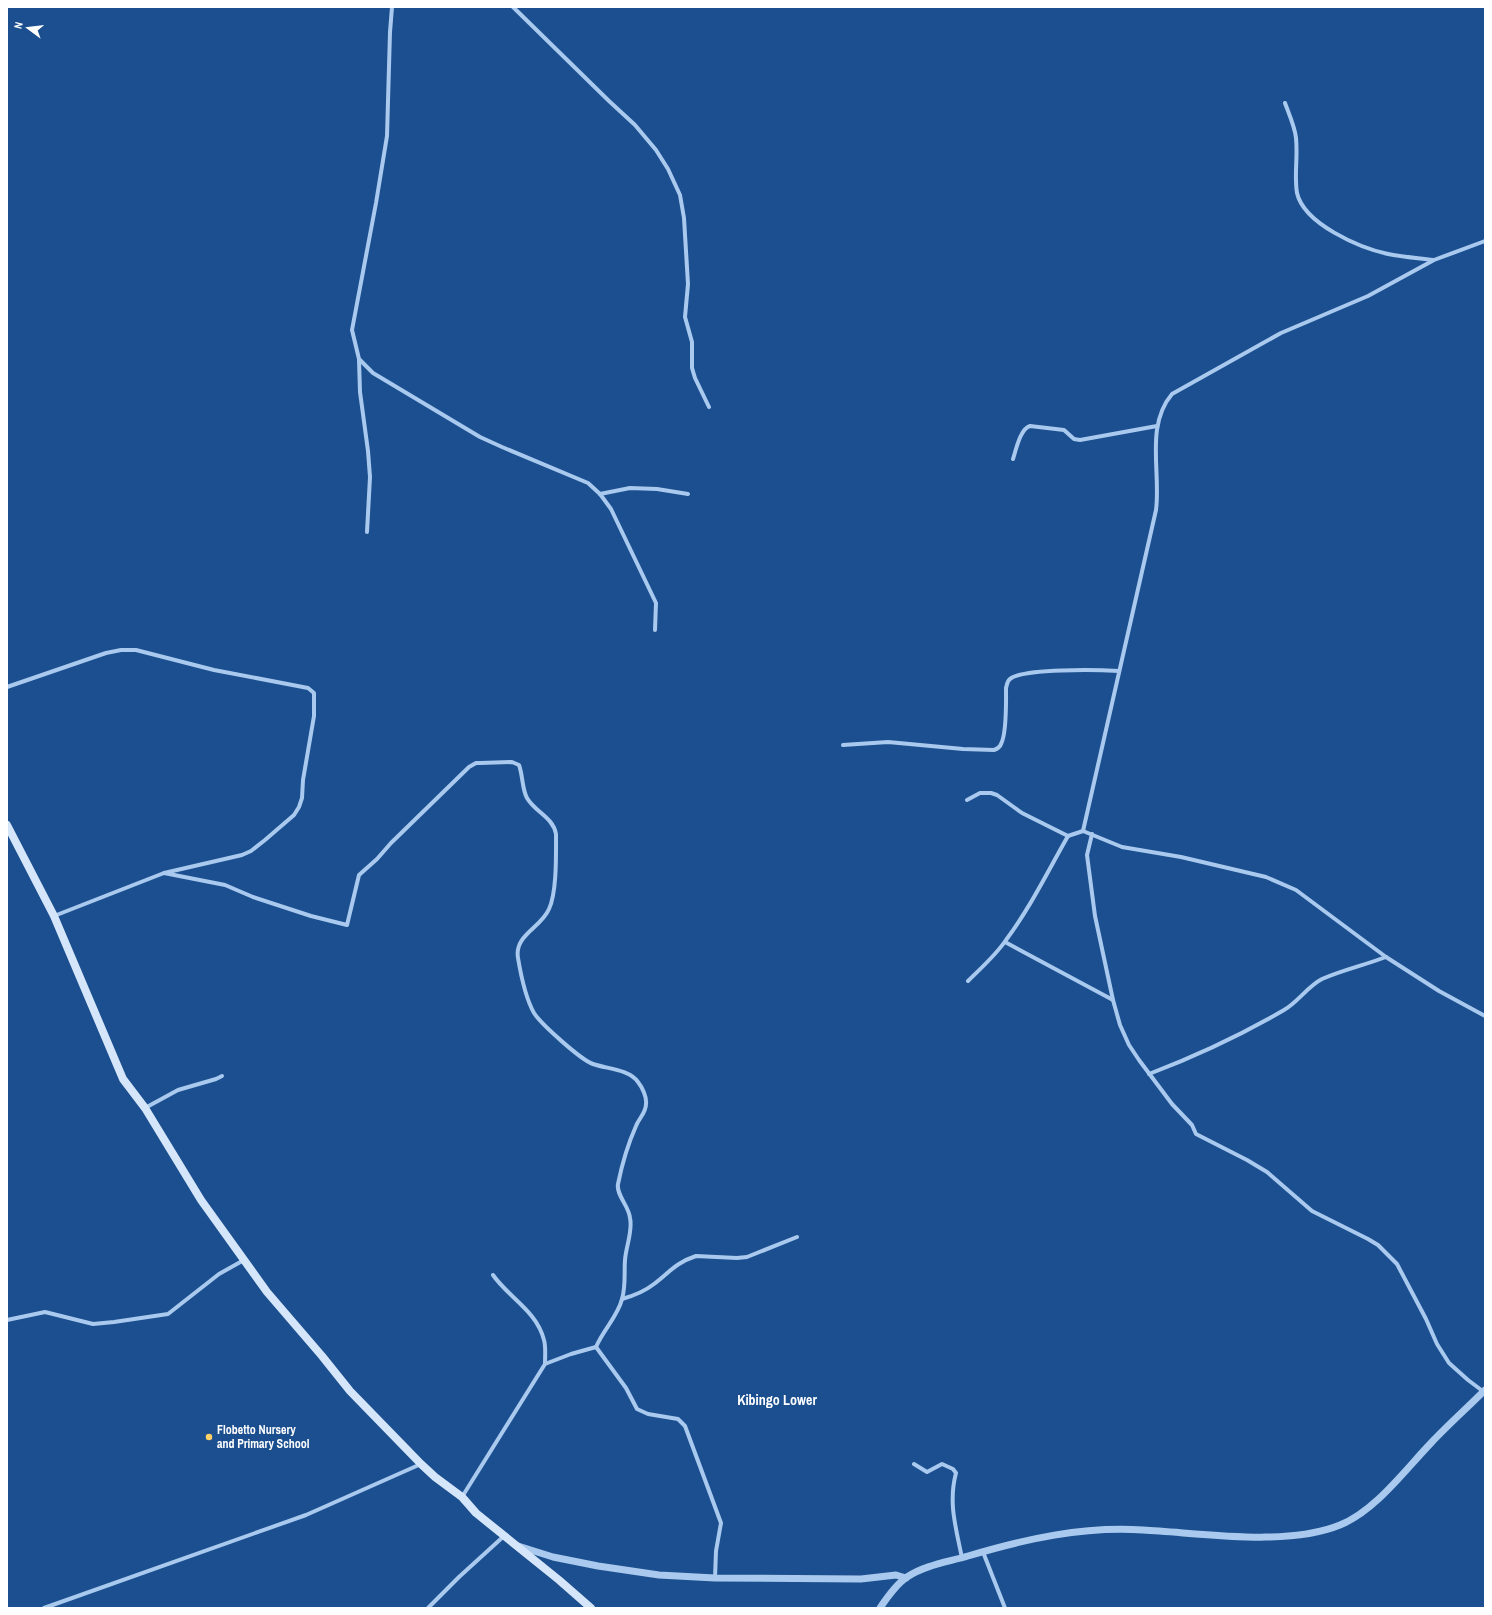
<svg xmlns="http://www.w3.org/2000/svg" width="1492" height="1615" font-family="'Archivo Narrow',sans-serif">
	<rect width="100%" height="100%" fill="#1b4f8f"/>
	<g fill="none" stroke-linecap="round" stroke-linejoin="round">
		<g stroke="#a9c9ee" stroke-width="4">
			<path d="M392,7L390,32L387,136L376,203L352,330L359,359L373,373L480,437L502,447L588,483L600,494L611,509L656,603L655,630"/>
			<path d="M513,7L609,101L635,125L656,150L668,169L680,195L684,218L688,284L685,317L692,342V368L695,378L709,407"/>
			<path d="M1285,103C1289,114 1295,127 1296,138C1298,157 1294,175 1297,193C1304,224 1360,248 1388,254C1403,257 1418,258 1433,260"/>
			<path d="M1485,241L1434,260L1368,296L1281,333L1172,394C1145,426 1161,472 1156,510L1083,831L1122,847L1181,857L1266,877L1296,890L1386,957L1439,991L1485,1016"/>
			<path d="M359,360L360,392L368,451L370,477L367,532"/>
			<path d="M1013,459C1016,450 1020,429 1030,426L1064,430L1074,439L1080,440L1157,426"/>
			<path d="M600,494L630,488L657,489L688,494"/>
			<path d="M7,687L106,653L121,650H136L214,670L308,688L314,693V716L303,780L302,798L299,807L294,815L265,840L251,851L242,855L164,873L54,916"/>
			<path d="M843,745L888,742L963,749L994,750C997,749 1000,747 1001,744C1007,733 1006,701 1006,688C1007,685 1007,681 1010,679C1022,668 1100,670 1119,671"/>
			<path d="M967,800L980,793H991L997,795L1022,813L1068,836L1083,831"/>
			<path d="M1092,834L1087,855L1095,916L1113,1000L1120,1025L1129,1045L1139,1060L1172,1104L1192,1125L1196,1134L1247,1160L1267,1172L1312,1211L1368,1239L1378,1245L1397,1264L1426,1319L1437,1344L1449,1363L1468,1380L1484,1392"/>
			<path d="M164,873L225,885L253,897L311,916L347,925L359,875L377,859L391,843L469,767L476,763H480L512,762L519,765C523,776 522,789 527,798C535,812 553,817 556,834C556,854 557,892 549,909C541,928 514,935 518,958C521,976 525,997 534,1013C541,1024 581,1060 593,1064C607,1069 629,1069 638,1082C642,1087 647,1097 646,1104C646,1113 639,1118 636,1126C628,1144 622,1164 618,1184C616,1195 629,1206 630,1218C633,1231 626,1246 625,1260C624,1272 626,1286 622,1299C618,1316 603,1330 596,1347L571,1354L545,1364"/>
			<path d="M1005,942L1113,1000"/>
			<path d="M968,981C981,968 996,955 1006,940C1030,908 1048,871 1068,836"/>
			<path d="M1149,1074C1196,1056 1241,1035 1284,1010C1298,1002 1308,986 1322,979C1342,970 1365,965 1386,957"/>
			<path d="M145,1108L178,1090L216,1079L222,1076"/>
			<path d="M622,1299C633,1296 645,1291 654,1284C670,1272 675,1263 696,1256L737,1258L747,1257L797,1237"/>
			<path d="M7,1320L45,1312L93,1324L114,1322L168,1314L219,1274L244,1260"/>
			<path d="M596,1347L626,1388L637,1409L648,1414L678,1419L685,1426L721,1523L716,1551L715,1578"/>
			<path d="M914,1464L927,1472L942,1464L953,1469L956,1473C948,1503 956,1528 962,1558"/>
			<path d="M462,1497L545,1364C545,1356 546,1347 544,1340C537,1311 508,1297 493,1275"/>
			<path d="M983,1552L1005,1608"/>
			<path d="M44,1608L306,1515L421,1464"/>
			<path d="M428,1608L459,1577L504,1536"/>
		</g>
		<g stroke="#a9c9ee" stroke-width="7">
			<path d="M518,1546L553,1557L598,1566L659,1575L715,1578L861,1579L896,1575L906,1578"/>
			<path d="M880,1608C886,1599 898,1583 907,1577C925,1565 948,1562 968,1556C1025,1539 1083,1526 1143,1530C1202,1533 1286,1547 1340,1525C1375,1511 1405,1470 1431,1443C1448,1425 1467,1408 1485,1390"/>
		</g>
		<path stroke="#d6e6fa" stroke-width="8" d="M7,825L54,916L123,1079L145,1108L201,1200L267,1292L322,1356L350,1391L421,1464L435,1477L462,1497L476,1513L559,1580L591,1608"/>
	</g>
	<circle fill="#ffd166" stroke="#1b4f8f" stroke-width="1.5" cx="209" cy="1437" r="4"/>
	<g text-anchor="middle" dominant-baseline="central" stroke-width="3" stroke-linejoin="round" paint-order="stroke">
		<g font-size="12" font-weight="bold" fill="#fff" stroke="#1b4f8f" text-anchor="start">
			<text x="217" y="1430">Flobetto Nursery<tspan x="217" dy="14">and Primary School</tspan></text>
		</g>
		<g font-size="14" font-weight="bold" fill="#fff" stroke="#1b4f8f">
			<text x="777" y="1400">Kibingo Lower</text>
		</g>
	</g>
	<rect width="1492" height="1615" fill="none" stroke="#ffffff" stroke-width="16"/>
	<g transform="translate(28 28) rotate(285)" stroke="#1b4f8f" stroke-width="3" paint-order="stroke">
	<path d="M0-3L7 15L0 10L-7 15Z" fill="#ffffff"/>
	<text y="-6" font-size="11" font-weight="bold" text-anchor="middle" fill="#ffffff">N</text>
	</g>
</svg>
